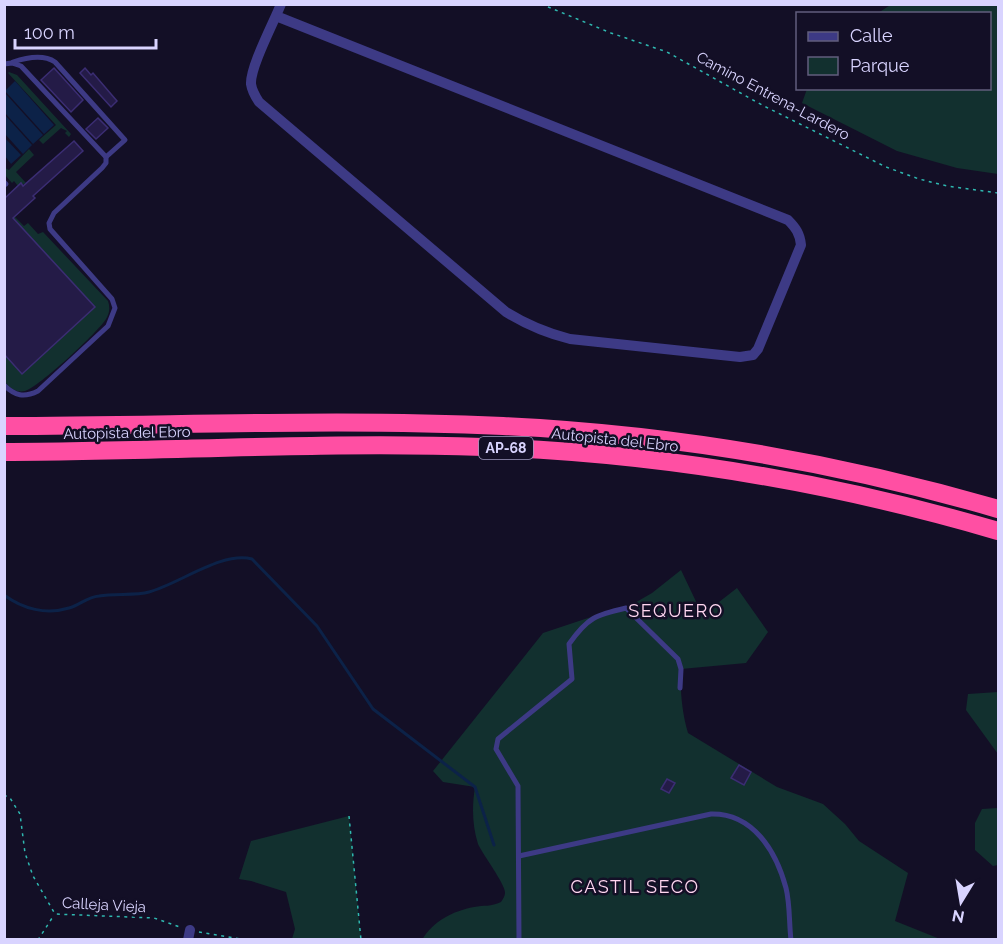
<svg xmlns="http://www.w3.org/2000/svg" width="1003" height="944" font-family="Raleway,sans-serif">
	<rect width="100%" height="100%" fill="#130f26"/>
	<g fill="#12302f">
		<path d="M892,4L998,5V174L957,168L897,151L802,103L807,89L990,88V14L878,13Z"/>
		<path d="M9,72L17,75L71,134L69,137L65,133L67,131L61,128L43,144L39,140L56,125L8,73Z"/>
		<path d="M29,149L34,155L16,172L26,183L18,186L14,181L12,183L5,175V168L9,170Z"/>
		<path d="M13,215L24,226L28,223L38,234L43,232L108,301C110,307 110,312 106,319C99,331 38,388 25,391C16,393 10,388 5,382V354L23,373L95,307L11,217Z"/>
		<path d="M681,570L701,612L710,609L737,588L768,632L746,663L681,669C680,692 682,712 688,733L777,787L823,804L845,824L859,841L908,873L895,921L940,939L422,940C433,921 453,911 474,907C484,905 491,907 501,902C503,899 505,896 505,893C506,885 483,855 478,844C472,825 472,806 475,787L443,782L433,771L543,633L597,615L626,608L652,593Z"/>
		<path d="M998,692V754L966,710L968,694Z"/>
		<path d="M998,808V865L993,866L975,850V823L982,809Z"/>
		<path d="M349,816L361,939H292L295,929L286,892L251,881L239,879L251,841Z"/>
	</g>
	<g fill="#0c2248">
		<path d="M15,81L54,125L44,134L5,91Z"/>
		<path d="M5,93L43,135L33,144L5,113Z"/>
		<path d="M5,115L32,145L23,154L5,134Z"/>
		<path d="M4,137L21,155L11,164L5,156Z"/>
	</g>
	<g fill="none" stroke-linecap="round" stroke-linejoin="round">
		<path stroke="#0c2248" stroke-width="3" d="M4,595C23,609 46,615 69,608C80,605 87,597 99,596C114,593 136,596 149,592C179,584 222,551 252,559L317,626L373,709L475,787L494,845"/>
	</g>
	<g fill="#241b47" stroke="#3b2d73" stroke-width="1.5">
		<path d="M54,68L83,100L71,112L41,80Z"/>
		<path d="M85,68L91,75L93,73L117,101L111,107L80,73Z"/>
		<path d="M98,118L108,128L96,139L86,129Z"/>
		<path d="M74,141L83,151L33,196L35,198L13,218L95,307L22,374L4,354V199L21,183L23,186Z"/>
		<path d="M739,765L751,772L744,785L731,778Z"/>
		<path d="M667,779L675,783L669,793L661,789Z"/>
	</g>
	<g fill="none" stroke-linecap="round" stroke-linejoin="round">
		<g stroke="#2fb8b0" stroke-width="1.5" stroke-dasharray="3 4.5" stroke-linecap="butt">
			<path d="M541,4L611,33L667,52L762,105L886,167L919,179L947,186L998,193"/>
			<path d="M4,795L10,798L20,814L25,853L33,876L55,914L154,918L180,927"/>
			<path d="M349,816L361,940"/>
			<path d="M199,932L246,940"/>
			<path d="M38,940L54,915"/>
		</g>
		<g stroke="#3d3a85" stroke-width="5">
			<path d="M13,62C25,58 43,54 55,62L125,140L106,157"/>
			<path d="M4,64L12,63L21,66L106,157V163L102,168L54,213L49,223L50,229L112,299L115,308L108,326L38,391C24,398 15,396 4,385"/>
			<path d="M4,182L6,184"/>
			<path d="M519,856L711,814C753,813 776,851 786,888C790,904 789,923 791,940"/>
			<path d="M519,940L518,786L496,749L498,739L572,679L569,644C588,617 596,615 626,608L678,659L681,669L680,688"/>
		</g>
		<g stroke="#3d3a85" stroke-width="10">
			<path d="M276,16L788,220C796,228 800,234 801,245L758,349L753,355L740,357L570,339C546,333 527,325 506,312L259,102C255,96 252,91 251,84C250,67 274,22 281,4"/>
			<path d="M188,940L190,930"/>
		</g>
		<g stroke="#ff4fa3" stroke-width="18">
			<path d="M4,426C170,426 337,418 503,426C671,434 837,462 998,509"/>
			<path d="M4,452C164,452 324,441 483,447C658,453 831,482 998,531"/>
		</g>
	</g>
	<g text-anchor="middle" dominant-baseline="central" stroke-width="5" stroke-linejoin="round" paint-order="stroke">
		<rect fill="#130f26" stroke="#9e99be" stroke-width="1.5" x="479" y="437" width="54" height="22" rx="4.5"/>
		<g font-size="14" font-weight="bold" fill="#d9d4ff">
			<text x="506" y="448">AP-68</text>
		</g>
		<g font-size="15" fill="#d9d4ff" stroke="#130f26">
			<text transform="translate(773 96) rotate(28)">Camino Entrena-Lardero</text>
			<text transform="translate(127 433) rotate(-1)">Autopista del Ebro</text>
			<text transform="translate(615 440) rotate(6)">Autopista del Ebro</text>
			<text transform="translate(104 905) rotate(3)">Calleja Vieja</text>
		</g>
		<g font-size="18" letter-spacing="1.5" fill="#ffd6f0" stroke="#130f26">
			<text x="676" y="610">SEQUERO</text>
			<text x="635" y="886">CASTIL SECO</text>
		</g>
	</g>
	<rect width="1003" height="944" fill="none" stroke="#d9d4ff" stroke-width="12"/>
	<rect x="796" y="12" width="195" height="78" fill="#130f26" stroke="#625e7d" stroke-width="1.5"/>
	<rect x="808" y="32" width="30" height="9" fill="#3d3a85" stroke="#625e7d" stroke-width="1.5"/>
	<text x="850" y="42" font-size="18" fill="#d9d4ff">Calle</text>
	<rect x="808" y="57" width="30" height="18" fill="#12302f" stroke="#625e7d" stroke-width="1.5"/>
	<text x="850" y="72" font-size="18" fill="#d9d4ff">Parque</text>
	<g transform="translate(961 902) rotate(191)" stroke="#130f26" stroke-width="4.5" paint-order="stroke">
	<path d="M0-4.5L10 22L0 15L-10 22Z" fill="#d9d4ff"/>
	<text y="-9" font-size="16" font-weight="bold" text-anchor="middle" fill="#d9d4ff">N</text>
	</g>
	<path d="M15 39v9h141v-9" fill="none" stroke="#d9d4ff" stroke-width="3"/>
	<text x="24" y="39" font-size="18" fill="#d9d4ff" stroke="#130f26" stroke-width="4.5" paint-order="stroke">100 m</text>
</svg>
